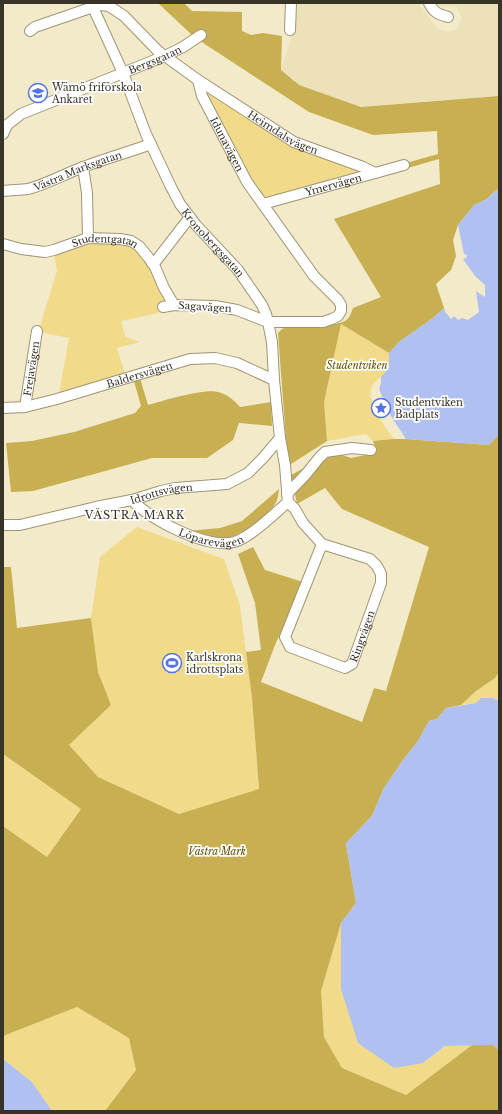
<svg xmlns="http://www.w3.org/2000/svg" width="502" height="1114" font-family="'Libre Baskerville',serif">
	<rect width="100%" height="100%" fill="#f3eac9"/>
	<path fill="#ece1b8" d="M294,3H418L438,29L448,32L457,29L462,18L456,6H437L435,3H498L499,11V96L361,107L299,85L281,70L293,33Z"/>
	<g fill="#f1db8a">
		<path d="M211,93L291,144L357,168L358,172L356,176L267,199L262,198L205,97L206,94Z"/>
		<path d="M86,241L122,242L140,250L166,297L164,303L157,304L159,313L121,321L125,336L139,342L117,348L125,374L59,394L69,338L40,332L39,330L57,270L54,255Z"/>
		<path d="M341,324L389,353V367C387,371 384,374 381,377C378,380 374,382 372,386C365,402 385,426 394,439L373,441L366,434L327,441L324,402Z"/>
		<path d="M137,527L224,559L240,606L252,698L259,790L179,814L98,777L69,745L111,705L98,672L91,618L100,557Z"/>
		<path d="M499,672V701L493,698L476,703L461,705L476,691L495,678Z"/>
		<path d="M3,754L81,809L47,857L3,826Z"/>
		<path d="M341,923V989L423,1063L446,1046L472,1045L406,1095L342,1068L324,1037L321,991Z"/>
		<path d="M77,1007L130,1038L136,1070L105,1111H52L32,1082L3,1059V1036Z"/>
	</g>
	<g fill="#c8af51">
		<path d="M158,3H184L192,11L242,12V31L251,35L263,33L282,36L281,70L299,85L361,107L499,96V189L495,191L487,199L474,205L458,225L453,240L456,256L451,270L436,284L445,311L443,309L433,318L399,342L389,353L341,324L324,402L327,441L288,466L278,333L282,329L289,326C303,326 333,327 345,321C350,318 351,313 353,308L381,297L334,219L440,184L439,159L408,168L406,163L438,154L437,131L373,135L309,112L194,37Z"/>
		<path d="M140,378L148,405C162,401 205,388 218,392C227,394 234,400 240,407L271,402L272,426L239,423L233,440L207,458H152L33,491L11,492L6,443L32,441L74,432L135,413L141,406L134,381Z"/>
		<path d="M499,434V672L495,678L476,691L461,705L446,708L437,719L429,721L418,741L403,760L384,788L372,816L346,843L356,903L341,923L321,991L324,1037L342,1068L406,1095L472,1045H493L499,1050V1111H105L136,1070L129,1038L77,1007L3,1036V826L47,857L81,809L3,754V567H11L17,628L91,618L98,672L111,705L69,745L98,777L179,814L259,789L252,698L246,652L261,650L255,603L238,554L253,547L265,570L303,582L275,645L261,682L362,722L374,688L386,691L429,547L342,509L325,488L297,504L291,475L332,453L342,455L351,458L366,455L376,449L373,441L394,439H406L489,445Z"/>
		<path d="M279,489C278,494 278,500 275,504C266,519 238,538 221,539C210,539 198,535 188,531L220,528L242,521Z"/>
	</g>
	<g fill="#b0c1f1">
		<path d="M499,189V434L489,445L406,439L389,413L379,389L381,383V377L389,367V353L399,342L433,318L443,309L451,319L454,316L458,320L462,318L468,320L479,312L476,291L485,297V285L475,276L463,259L466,258L467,255L464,254L458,225L474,205L487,199L495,191Z"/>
		<path d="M481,698H493L499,701V1050L493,1045L445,1046L423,1063L394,1068L358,1043L341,989V923L356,903L346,843L372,816L384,788L403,760L418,741L429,721L437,719L446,708L476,703Z"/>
		<path d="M3,1059L32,1082L52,1111H3Z"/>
	</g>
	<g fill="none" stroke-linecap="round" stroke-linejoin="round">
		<defs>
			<g id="minor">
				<path id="s1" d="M91,3L123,73L146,134L171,187L180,204L196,225L238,270L262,305L266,314L268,322L272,342L274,380L280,438L285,465L288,502L295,509L303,523L322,544L285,637L290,647L345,668L352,664L381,583V574L377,566L370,559L322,544"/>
				<path d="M429,3C434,13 438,14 448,17"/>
				<path d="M290,30L291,3"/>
				<path id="s2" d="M30,31L35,27L93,7L101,5L109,6L124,16L158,51L198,80L202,96L247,182L314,276L338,300L341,305V311L338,316L332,319L323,322H268L237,310L215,306L174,305L163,307"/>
				<path id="s3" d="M198,80L294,142L363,167L375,173"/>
				<path id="s4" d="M3,134L7,125L21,114L165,56L183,47L201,35"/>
				<path d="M83,167L87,193L88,238"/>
				<path id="s5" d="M3,191C11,190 20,190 28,189C48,184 66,173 86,166C107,158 129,152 151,144"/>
				<path id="s6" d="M263,204L404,165"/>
				<path id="s7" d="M3,244L21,249L45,252L54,250L88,238L120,239L131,241L139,246L148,257L155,267L164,288L174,305"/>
				<path d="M152,263L156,261L190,217"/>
				<path id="s8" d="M25,407L37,331"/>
				<path id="s9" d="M3,408L25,407L57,399L190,359L215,358L237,363L274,380"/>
				<path d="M287,494L307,473L319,458L325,452L352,448L371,450"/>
				<path id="s10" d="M132,500C151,520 206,549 234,542C251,537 274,514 288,502"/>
				<path id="s11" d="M3,525H20L96,507L132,500L161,491L175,488L227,484L248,473L263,458L280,438"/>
			</g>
		</defs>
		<use href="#minor" stroke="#9e9576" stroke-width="12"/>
		<use href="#minor" stroke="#fff" stroke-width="10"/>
	</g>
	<defs>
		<symbol id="school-ring" viewBox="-11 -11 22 22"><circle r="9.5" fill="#fff" stroke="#5573e8" stroke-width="1.5"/><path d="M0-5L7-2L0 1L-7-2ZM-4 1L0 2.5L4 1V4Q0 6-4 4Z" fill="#5573e8"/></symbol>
		<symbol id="sight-ring" viewBox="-11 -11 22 22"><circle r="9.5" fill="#fff" stroke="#5573e8" stroke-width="1.5"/><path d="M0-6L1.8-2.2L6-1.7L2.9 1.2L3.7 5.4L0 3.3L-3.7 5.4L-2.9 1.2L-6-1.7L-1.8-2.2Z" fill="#5573e8"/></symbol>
		<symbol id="stadium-ring" viewBox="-11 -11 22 22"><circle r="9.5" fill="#fff" stroke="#5573e8" stroke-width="1.5"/><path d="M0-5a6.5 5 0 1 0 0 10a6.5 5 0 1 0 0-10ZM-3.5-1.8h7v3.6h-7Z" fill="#5573e8"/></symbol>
	</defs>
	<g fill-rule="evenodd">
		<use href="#school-ring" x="27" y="82" width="22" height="22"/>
		<use href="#sight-ring" x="370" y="397" width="22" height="22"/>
		<use href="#stadium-ring" x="161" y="652" width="22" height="22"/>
	</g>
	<g text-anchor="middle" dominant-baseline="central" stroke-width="3.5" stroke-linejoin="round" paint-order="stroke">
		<g font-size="10" fill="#373326" stroke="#fff">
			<text stroke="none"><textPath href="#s4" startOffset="172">Bergsgatan</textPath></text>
			<text stroke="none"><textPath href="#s3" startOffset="100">Heimdalsvägen</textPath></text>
			<text stroke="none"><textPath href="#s2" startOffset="271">Idunavägen</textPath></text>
			<text stroke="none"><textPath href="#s5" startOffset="78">Västra Marksgatan</textPath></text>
			<text stroke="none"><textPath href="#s6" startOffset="73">Ymervägen</textPath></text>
			<text stroke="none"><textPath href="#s1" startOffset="271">Kronobergsgatan</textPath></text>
			<text stroke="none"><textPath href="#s7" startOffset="105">Studentgatan</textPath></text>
			<text transform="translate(205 307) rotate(4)">Sagavägen</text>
			<text stroke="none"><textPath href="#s8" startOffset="39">Frejavägen</textPath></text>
			<text stroke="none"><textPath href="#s9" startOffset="141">Baldersvägen</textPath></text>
			<text stroke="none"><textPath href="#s11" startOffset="162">Idrottsvägen</textPath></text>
			<text stroke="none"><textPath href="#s10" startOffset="90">Löparevägen</textPath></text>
			<text stroke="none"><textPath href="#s1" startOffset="812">Ringvägen</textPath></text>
		</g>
		<g font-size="10" fill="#373326" stroke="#fff" text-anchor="start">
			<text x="52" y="87">Wämö friförskola<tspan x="52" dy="12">Ankaret</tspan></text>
			<text x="395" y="402">Studentviken<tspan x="395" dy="12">Badplats</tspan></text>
			<text x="186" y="657">Karlskrona<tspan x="186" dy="12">idrottsplats</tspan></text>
		</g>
		<g font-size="10" font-style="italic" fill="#615003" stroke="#fff">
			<text x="357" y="365">Studentviken</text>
			<text x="217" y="851">Västra Mark</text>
		</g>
		<g font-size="11" letter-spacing="1" fill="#373326" stroke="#fff">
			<text x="135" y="515">VÄSTRA MARK</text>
		</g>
	</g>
	<rect width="502" height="1114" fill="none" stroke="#373326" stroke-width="8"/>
</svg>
